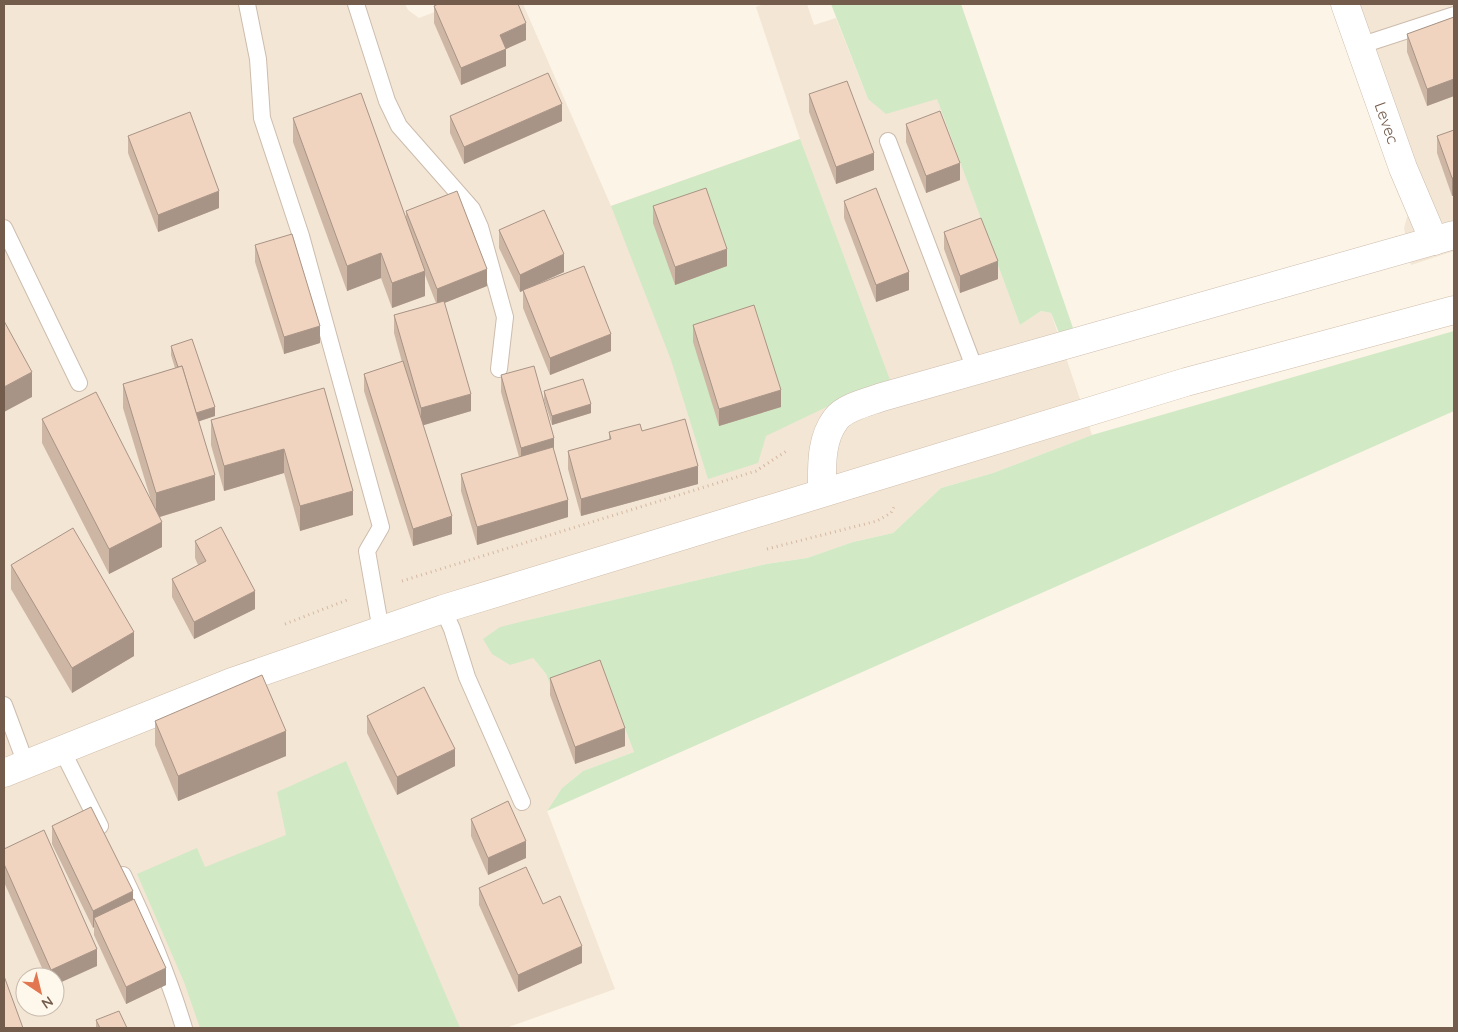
<svg xmlns="http://www.w3.org/2000/svg" width="1458" height="1032" font-family="Quicksand,sans-serif">
	<rect width="100%" height="100%" fill="#fcf4e6"/>
	<g fill="#f3e6d5" fill-rule="evenodd">
		<path d="M4,4H405L408,10L419,18L456,4H523L611,206L800,139L756,7L764,4H807L814,25L836,18L868,99L937,98L1020,325L1041,311L1051,313L1092,435L993,473L941,488L893,533L853,542L807,558L766,564L528,620L533,658L546,674L551,688L604,674L634,752L583,771L562,788L547,811L615,989L506,1028H4ZM25,977H55V1007H25Z"/>
		<path d="M1337,4H1454V251L1411,265L1404,228L1410,207Z"/>
	</g>
	<g fill="#d2e9c5">
		<path d="M831,4H961L1073,328L1059,333L1051,313L1041,311L1020,325L937,99L886,114L868,99Z"/>
		<path d="M800,139L890,380L839,401L766,436L758,463L708,479L671,360L611,206Z"/>
		<path d="M1454,331V411L547,811L562,788L583,771L634,752L604,674L551,688L546,674L533,658L510,665L492,654L483,639L500,627L528,620L766,564L807,558L853,542L893,533L941,488L993,473L1092,435Z"/>
		<path d="M346,761L460,1028H200L184,982L137,874L197,848L205,867L286,835L277,792Z"/>
	</g>
	<g fill="none" stroke-linecap="round" stroke-linejoin="round">
		<defs>
			<g id="lane">
				<path d="M247,4L258,59L262,118L301,236L381,527L367,551L381,631"/>
				<path d="M356,4L387,101L399,126L472,209L480,227L505,317L499,369"/>
				<path d="M1359,46L1454,15"/>
				<path d="M888,141L976,372"/>
				<path d="M4,228L79,383"/>
				<path d="M443,609L452,629L467,677L522,802"/>
				<path d="M4,705L26,764"/>
				<path d="M62,750L100,826"/>
				<path d="M123,875C147,925 168,975 184,1028"/>
			</g>
			<g id="street">
				<path id="s1" d="M1345,4L1403,168L1434,241"/>
				<path d="M822,492C822,467 820,440 836,419C845,407 868,402 882,397L1454,235"/>
			</g>
			<path id="secondary" d="M4,773L232,682L443,609L1186,382L1454,310"/>
		</defs>
		<use href="#lane" stroke="#cdbcad" stroke-width="18"/>
		<use href="#street" stroke="#cdbcad" stroke-width="29"/>
		<use href="#secondary" stroke="#d0bdaa" stroke-width="29"/>
		<g stroke="#d5b8a2" stroke-width="3" stroke-dasharray="1 4" stroke-linecap="butt">
			<path d="M767,549L877,521L891,513L894,507"/>
			<path d="M402,581L756,471L788,450"/>
			<path d="M285,624L347,600"/>
		</g>
		<use href="#lane" stroke="#fff" stroke-width="16"/>
		<use href="#street" stroke="#fff" stroke-width="28"/>
		<use href="#secondary" stroke="#fff" stroke-width="28"/>
	</g>
	<g fill="#ceb6a4">
		<path d="M434,6L526,40L506,49V66L461,85L434,23Z"/>
		<path d="M1454,17V96L1427,106L1407,52V34Z"/>
		<path d="M809,94L874,170L836,184L809,112Z"/>
		<path d="M450,116L562,121L464,164L450,133Z"/>
		<path d="M293,118L406,221V211L487,286L444,303L471,411L423,425L452,534L413,546L364,391V374L402,362L394,333V315L436,303L425,275V296L392,308L381,278L347,291L293,142Z"/>
		<path d="M906,124L960,180L926,193L906,142Z"/>
		<path d="M1454,130V195L1452,196L1437,153V136Z"/>
		<path d="M128,136L219,208L158,232L128,153Z"/>
		<path d="M844,201L909,290L876,302L844,218Z"/>
		<path d="M653,206L727,266L675,285L653,223Z"/>
		<path d="M499,230L564,272L531,287L611,351L550,375L523,308V291L520,292L499,248Z"/>
		<path d="M944,232L998,279L960,293L944,249Z"/>
		<path d="M255,245L320,343L284,354L255,262Z"/>
		<path d="M693,325L781,407L719,426L693,342Z"/>
		<path d="M171,346L215,416L199,421L215,500L160,517L162,547L109,574L42,443V419L151,500L123,408V384L175,368L171,355Z"/>
		<path d="M501,375L554,453L568,517L477,545L461,491V474L519,457L501,392Z"/>
		<path d="M324,388L353,515L300,531L284,473L224,491L211,445V420Z"/>
		<path d="M544,391L591,413L552,425L544,400Z"/>
		<path d="M642,431L698,484L581,516L568,469V451L609,440V432Z"/>
		<path d="M195,541L255,609L194,639L172,597V579L198,565L195,558Z"/>
		<path d="M11,565L134,656L72,693L11,589Z"/>
		<path d="M550,678L625,746L575,764L550,695Z"/>
		<path d="M367,716L455,766L397,795L367,733Z"/>
		<path d="M155,721L286,756L178,801L155,745Z"/>
		<path d="M471,819L526,858L488,875L471,836Z"/>
		<path d="M52,826L133,899L166,985L126,1004L94,935V927L93,928L52,844Z"/>
		<path d="M4,849L97,966L55,977H46L4,882Z"/>
		<path d="M479,888L543,904L582,963L518,992L479,905Z"/>
		<path d="M96,1020L127,1028H96Z"/>
	</g>
	<g fill="#a89486">
		<path d="M526,23V40L506,49V66L461,85V68L500,35Z"/>
		<path d="M1454,79V96L1427,106V89Z"/>
		<path d="M562,104V121L464,164V147Z"/>
		<path d="M874,153V170L836,184V167Z"/>
		<path d="M960,163V180L926,193V176Z"/>
		<path d="M1452,178H1454V195L1452,196Z"/>
		<path d="M219,191V208L158,232V215Z"/>
		<path d="M727,249V266L675,285V267Z"/>
		<path d="M381,253V278L347,291V266Z"/>
		<path d="M564,254V272L520,292V275Z"/>
		<path d="M998,261V279L960,293V276Z"/>
		<path d="M487,269V286L437,306V289Z"/>
		<path d="M425,271V296L392,308V283Z"/>
		<path d="M909,272V290L876,302V285Z"/>
		<path d="M320,326V343L284,354V337Z"/>
		<path d="M611,334V351L550,375V358Z"/>
		<path d="M32,372V397L4,412V387Z"/>
		<path d="M781,390V407L719,426V409Z"/>
		<path d="M471,394V411L421,426V408Z"/>
		<path d="M591,404V413L552,425V416Z"/>
		<path d="M215,407V416L194,423V414Z"/>
		<path d="M554,438V455L521,465V448Z"/>
		<path d="M284,449V473L224,491V466Z"/>
		<path d="M698,466V484L581,516V499Z"/>
		<path d="M215,475V500L156,518V493Z"/>
		<path d="M353,491V515L300,531V506Z"/>
		<path d="M568,500V517L477,545V527Z"/>
		<path d="M452,516V534L413,546V529Z"/>
		<path d="M162,522V547L109,574V549Z"/>
		<path d="M255,591V609L194,639V622Z"/>
		<path d="M134,632V656L72,693V668Z"/>
		<path d="M625,728V746L575,764V747Z"/>
		<path d="M286,731V756L178,801V776Z"/>
		<path d="M455,749V766L397,795V777Z"/>
		<path d="M526,841V858L488,875V858Z"/>
		<path d="M133,891V908L94,918V927L93,928V911Z"/>
		<path d="M582,946V963L518,992V975Z"/>
		<path d="M97,949V966L55,985V977H51V970Z"/>
		<path d="M166,968V985L126,1004V987Z"/>
	</g>
	<g fill="#f0d4bf" stroke="#a89486">
		<path d="M438,4H518L526,23L500,35L506,49L461,68L434,6Z"/>
		<path d="M1454,17V79L1427,89L1407,34Z"/>
		<path d="M548,73L562,104L464,147L450,116Z"/>
		<path d="M847,81L874,153L836,167L809,94Z"/>
		<path d="M361,93L425,271L392,283L381,253L347,266L293,118Z"/>
		<path d="M940,111L960,163L926,176L906,124Z"/>
		<path d="M190,112L219,191L158,215L128,136Z"/>
		<path d="M1454,130V178H1452L1437,136Z"/>
		<path d="M706,188L727,249L675,267L653,206Z"/>
		<path d="M876,188L909,272L876,285L844,201Z"/>
		<path d="M457,191L487,269L437,289L406,211Z"/>
		<path d="M544,210L564,254L520,275L499,230Z"/>
		<path d="M981,218L998,261L960,276L944,232Z"/>
		<path d="M292,234L320,326L284,337L255,245Z"/>
		<path d="M584,266L611,334L550,358L523,290Z"/>
		<path d="M444,301L471,394L421,408L394,315Z"/>
		<path d="M754,305L781,390L719,409L693,325Z"/>
		<path d="M4,321L32,372L4,387Z"/>
		<path d="M192,339L215,407L196,413L182,366L178,367L171,346Z"/>
		<path d="M403,361L452,516L413,529L364,374Z"/>
		<path d="M182,366L215,475L156,493L123,384Z"/>
		<path d="M534,366L554,438L521,448L501,375Z"/>
		<path d="M583,379L591,404L552,416L544,391Z"/>
		<path d="M324,388L353,491L300,506L284,449L224,466L211,420Z"/>
		<path d="M96,392L162,522L109,549L42,419Z"/>
		<path d="M685,419L698,466L581,499L568,451L611,439L609,432L640,424L642,431Z"/>
		<path d="M553,447L568,500L477,527L461,474Z"/>
		<path d="M221,527L255,591L194,622L172,579L206,561L195,541Z"/>
		<path d="M73,528L134,632L72,668L11,565Z"/>
		<path d="M600,660L625,728L575,747L550,678Z"/>
		<path d="M262,675L286,731L178,776L155,721Z"/>
		<path d="M424,687L455,749L397,777L367,716Z"/>
		<path d="M508,801L526,841L488,858L471,819Z"/>
		<path d="M91,807L133,891L93,911L52,826Z"/>
		<path d="M44,830L97,949L51,970L4,864V849Z"/>
		<path d="M526,867L543,904L560,896L582,946L518,975L479,888Z"/>
		<path d="M134,899L166,968L126,987L94,918Z"/>
		<path d="M4,976L23,1028H4Z"/>
		<path d="M119,1011L127,1028H100L96,1020Z"/>
	</g>
	<g text-anchor="middle" dominant-baseline="central" stroke-width="4" stroke-linejoin="round" paint-order="stroke">
		<g font-size="16" fill="#745c4c" stroke="#fef8ec">
			<text stroke="none"><textPath href="#s1" startOffset="126">Levec</textPath></text>
		</g>
	</g>
	<rect width="1458" height="1032" fill="none" stroke="#745c4c" stroke-width="10"/>
	<g transform="translate(40 992) rotate(145)"><circle r="24" fill="#fef8ec" stroke="#c7baac"/>
	<path d="M0-4L9 19L0 12L-9 19Z" fill="#e17650"/>
	<text y="-8" font-size="14" font-weight="bold" text-anchor="middle" fill="#745c4c">N</text>
	</g>
</svg>
